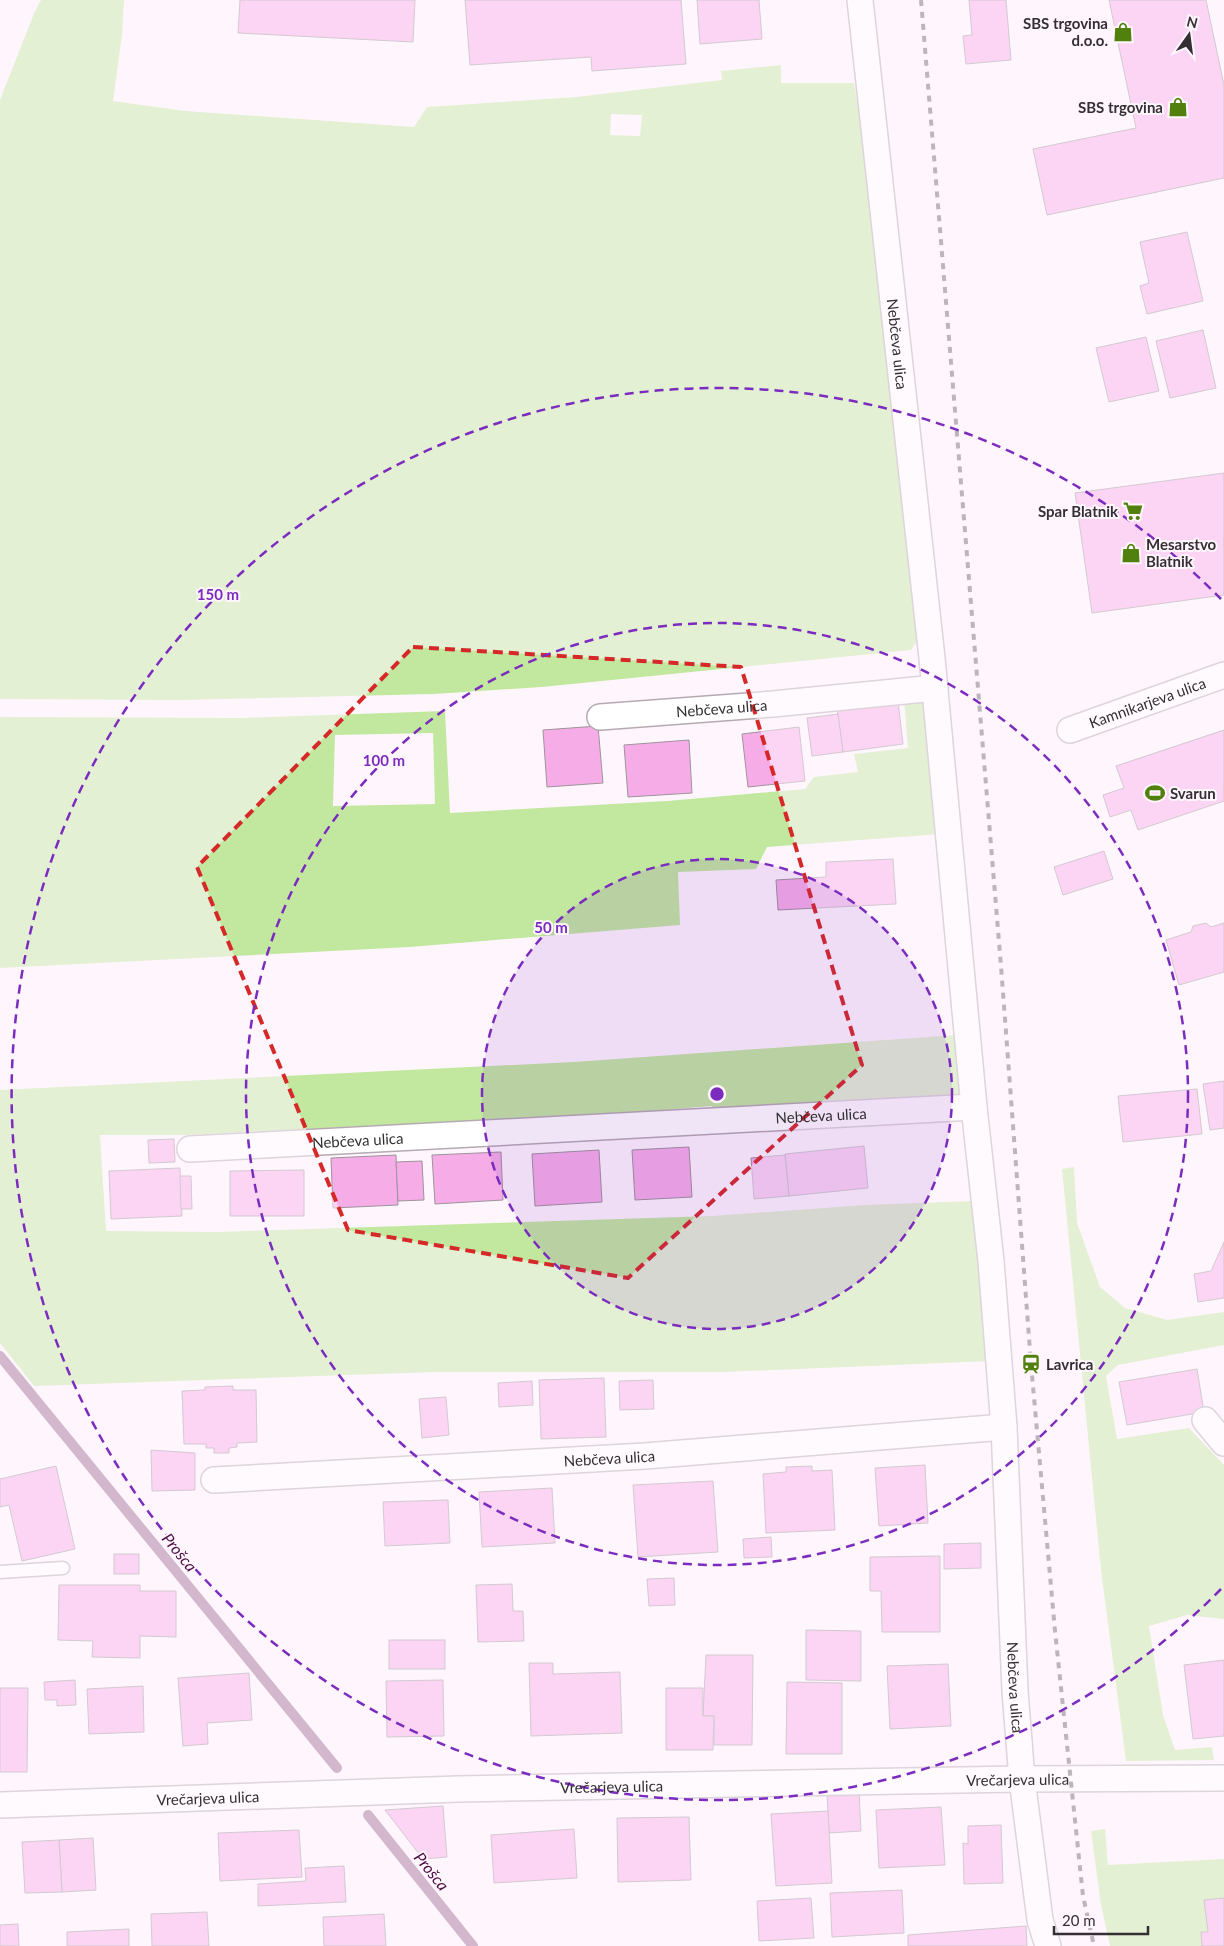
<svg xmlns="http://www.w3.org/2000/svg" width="1224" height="1946" font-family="Lato,sans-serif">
	<rect width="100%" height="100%" fill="#fff6fd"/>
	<g fill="#c2e89f" fill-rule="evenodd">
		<path d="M41,0H124L122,35L113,101L185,111L414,127L427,107L576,97L722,80L721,71L781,65V83H854L862,133L920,636L911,650L542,687L434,694L181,700L0,699V100L35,11ZM611,114L642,115L640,136L610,135Z"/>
		<path d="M927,698L941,834L767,847L756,869L678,872L680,925L410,947L0,968V717L242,718L445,711L450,813L667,801L805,789L814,777L858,772L854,754L908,748L904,700ZM433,733L435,804L333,806L335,735Z"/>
		<path d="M957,1035L962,1097L712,1114V1106L614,1114L185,1135H100L106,1231L215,1232L713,1216L866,1205L973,1201L990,1361L723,1372H435L34,1386L0,1343V1090L574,1062Z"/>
		<path d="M1074,1167L1077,1223L1100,1287L1125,1308L1167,1320L1224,1312V1345L1118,1365L1106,1376L1117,1439L1189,1428L1224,1465V1619L1187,1615L1149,1626L1163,1715L1175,1750L1212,1747L1214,1760L1126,1761L1101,1570L1062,1169Z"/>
		<path d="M1105,1829L1108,1865L1224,1859V1946H1110L1101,1905L1091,1831Z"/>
	</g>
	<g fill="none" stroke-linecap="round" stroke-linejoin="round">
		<g stroke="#9c6a92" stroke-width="10">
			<path d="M0,1356L337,1768"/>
			<path d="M368,1815L473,1946"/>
		</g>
	</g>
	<g fill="#f6ade7" stroke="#9d939b">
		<path d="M240,0H415L413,42L238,33Z"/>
		<path d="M465,0H681L686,64L592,71L591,57L470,65Z"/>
		<path d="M697,0H759L762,39L700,44Z"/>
		<path d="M969,0H1006L1011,60L966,64L963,36L972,35Z"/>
		<path d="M1109,0H1206L1224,85V178L1047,215L1033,149L1136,128Z"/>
		<path d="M1187,232L1203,301L1147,314L1140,286L1149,283L1140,242Z"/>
		<path d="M1203,330L1216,388L1170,398L1156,341Z"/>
		<path d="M1146,337L1159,391L1109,402L1096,348Z"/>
		<path d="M1224,473V595L1092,613L1075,493Z"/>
		<path d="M898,701L903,744L843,752L837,709Z"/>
		<path d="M838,714L843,752L812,756L807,718Z"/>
		<path d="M598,726L603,783L547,787L543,730Z"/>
		<path d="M799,727L805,781L748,787L742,734Z"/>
		<path d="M1224,730V801L1138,830L1131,810L1110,817L1103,795L1124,788L1116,766Z"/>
		<path d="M689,740L692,793L628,797L624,745Z"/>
		<path d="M1104,851L1113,879L1063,895L1054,867Z"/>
		<path d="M893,859L896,904L778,910L776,880L826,877V862Z"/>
		<path d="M1206,923L1211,927L1224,923V972L1179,985L1166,940L1191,932L1193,926Z"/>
		<path d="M1224,1081V1128L1210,1130L1203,1084Z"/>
		<path d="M1197,1089L1202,1134L1123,1142L1118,1096Z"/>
		<path d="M174,1139L175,1162L149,1163L148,1140Z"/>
		<path d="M864,1146L868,1188L789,1196L785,1154Z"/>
		<path d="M689,1147L692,1197L635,1200L632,1150Z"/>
		<path d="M599,1150L602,1202L535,1206L532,1154Z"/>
		<path d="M501,1152L503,1200L435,1204L432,1155Z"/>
		<path d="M396,1155L398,1205L333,1208L331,1158Z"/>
		<path d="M785,1155L789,1196L754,1199L751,1158Z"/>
		<path d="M422,1161L424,1200L398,1201L396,1162Z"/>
		<path d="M180,1168L182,1216L111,1219L109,1171Z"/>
		<path d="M304,1170V1216H230V1171Z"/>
		<path d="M180,1176H191L192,1209H181Z"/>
		<path d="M1224,1242V1298L1198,1302L1194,1274L1211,1271Z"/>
		<path d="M1197,1369L1204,1412L1127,1425L1119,1382Z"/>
		<path d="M604,1378L606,1437L541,1439L539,1380Z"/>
		<path d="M653,1380L654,1409L620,1410L619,1381Z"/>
		<path d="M532,1381L533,1405L499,1407L498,1383Z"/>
		<path d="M233,1386V1390H256L257,1442L237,1443V1447L229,1448V1453H214V1448H206V1444H184L182,1391L205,1390V1387Z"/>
		<path d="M446,1397L449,1435L422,1438L419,1399Z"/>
		<path d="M151,1450L195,1453V1490L152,1491Z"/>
		<path d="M925,1465L928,1523L879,1526L875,1468Z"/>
		<path d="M56,1466L75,1549L22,1561L9,1505L0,1507V1479Z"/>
		<path d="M812,1466V1471L832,1470L835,1530L766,1533L763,1474L786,1472V1467Z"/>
		<path d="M713,1481L718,1552L638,1557L633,1485Z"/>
		<path d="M552,1488L555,1543L482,1547L479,1492Z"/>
		<path d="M448,1500L450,1543L385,1546L383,1502Z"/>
		<path d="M771,1537L772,1557L744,1558L743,1539Z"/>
		<path d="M981,1543V1568L944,1569V1544Z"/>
		<rect x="114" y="1554" width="25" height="20"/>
		<path d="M940,1556V1632H882L881,1591H870V1557Z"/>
		<path d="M674,1578L675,1605L649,1606L647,1579Z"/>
		<path d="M512,1584L513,1611H523L524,1641L478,1642L476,1585Z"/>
		<path d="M59,1585H140V1591H176V1637L140,1636V1658L92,1657L93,1641L58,1640Z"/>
		<path d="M806,1630L861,1631V1681L806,1680Z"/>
		<rect x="389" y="1640" width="56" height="29"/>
		<path d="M706,1655H753L752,1745H714V1716H703Z"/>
		<path d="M1224,1660V1736L1193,1739L1184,1665Z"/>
		<path d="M529,1663H553V1674L620,1672L622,1733L531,1736Z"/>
		<path d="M948,1664L951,1726L890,1729L887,1666Z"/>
		<path d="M249,1673L252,1720L207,1723L208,1744L183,1746L178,1678Z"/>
		<path d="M75,1680L76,1705L57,1706V1700H45L44,1682Z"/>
		<path d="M443,1680L444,1736L387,1737L386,1681Z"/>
		<path d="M787,1682L842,1683V1754H786Z"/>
		<path d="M143,1686L144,1732L89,1734L87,1689Z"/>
		<path d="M0,1688H28L27,1772H0Z"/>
		<path d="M666,1688H703V1716H714L713,1750H666Z"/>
		<path d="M859,1792L861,1831L829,1833L827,1794Z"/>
		<path d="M443,1806L447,1857L423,1859L385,1810Z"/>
		<path d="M941,1807L945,1865L879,1868L876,1810Z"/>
		<path d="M828,1811L832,1883L776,1886L771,1814Z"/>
		<path d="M689,1817L691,1880L618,1882L617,1818Z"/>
		<path d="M1001,1825L1003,1883L964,1884L963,1843L968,1844V1826Z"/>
		<path d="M574,1829L577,1878L494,1883L491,1835Z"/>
		<path d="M299,1830L302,1877L220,1881L218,1833Z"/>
		<path d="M93,1838L96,1890L62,1892L59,1840Z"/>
		<path d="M59,1840L62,1892L25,1893L22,1842Z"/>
		<path d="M344,1866L346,1902L258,1906V1884L306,1881L305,1868Z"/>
		<path d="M902,1890L904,1933L832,1937L830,1893Z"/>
		<path d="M811,1898L814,1938L759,1941L757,1901Z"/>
		<path d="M1224,1898V1946H1202L1201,1932H1208L1204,1900Z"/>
		<path d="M207,1912L209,1946H152L151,1914Z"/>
		<path d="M384,1914L386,1946H324L323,1917Z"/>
		<path d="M18,1924L19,1946H0V1925Z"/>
		<path d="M1026,1926L1027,1946H908V1935Z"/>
		<path d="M129,1929V1946H67V1932Z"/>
	</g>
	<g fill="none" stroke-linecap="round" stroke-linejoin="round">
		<defs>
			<path id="service" d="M0,1572L63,1568"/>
			<g id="minor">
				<path id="s1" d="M860,0L932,658L974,1107L991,1261L1004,1427L1015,1691L1022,1779L1040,1920L1048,1946"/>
				<path id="s2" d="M600,717L773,704L935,688"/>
				<path id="s3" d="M1070,730L1224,675"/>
				<path id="s4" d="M190,1149L974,1107"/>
				<path d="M1205,1420L1224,1443"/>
				<path id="s5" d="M214,1480L645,1456L1004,1427"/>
				<path id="s6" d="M0,1805L458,1789L1022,1779L1224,1778"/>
			</g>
		</defs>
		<use href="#service" stroke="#b5aab2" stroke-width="15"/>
		<use href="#minor" stroke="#b5aab2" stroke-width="28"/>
		<use href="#service" stroke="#fff" stroke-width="12"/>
		<use href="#minor" stroke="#fff" stroke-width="25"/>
		<path stroke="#6c676b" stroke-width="4" stroke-dasharray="6 6" stroke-linecap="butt" d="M921,0L1001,966L1031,1364L1055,1631L1083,1896L1094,1946"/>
	</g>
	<path d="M0 0H1224V1946H0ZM413,647L741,667L862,1065L628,1278L348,1230L197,867Z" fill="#fff6fd" fill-opacity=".55" fill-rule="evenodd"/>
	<path fill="none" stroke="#d62828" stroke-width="4" stroke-dasharray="10 6" stroke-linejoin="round" d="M413,647L741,667L862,1065L628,1278L348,1230L197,867Z"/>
	<circle cx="717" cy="1094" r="235" fill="#7b2cbf" fill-opacity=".12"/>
	<g fill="none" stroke="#7b2cbf" stroke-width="2.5" stroke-dasharray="9 6">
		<circle cx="717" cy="1094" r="235"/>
		<circle cx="717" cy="1094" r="471"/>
		<path d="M1221 1589A706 706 0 1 1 1221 599"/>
	</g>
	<defs>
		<symbol id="shop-bare" viewBox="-9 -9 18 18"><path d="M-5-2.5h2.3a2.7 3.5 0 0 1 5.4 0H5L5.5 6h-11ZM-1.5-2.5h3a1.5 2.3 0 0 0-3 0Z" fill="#52800c" stroke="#fff6fd" stroke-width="2.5" paint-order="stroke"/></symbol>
		<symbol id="supermarket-bare" viewBox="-9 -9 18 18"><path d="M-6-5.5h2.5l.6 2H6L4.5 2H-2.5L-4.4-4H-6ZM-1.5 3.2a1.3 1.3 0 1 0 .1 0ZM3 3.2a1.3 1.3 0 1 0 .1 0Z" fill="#52800c" stroke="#fff6fd" stroke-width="2.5" paint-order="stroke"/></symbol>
		<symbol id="stadium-bare" viewBox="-9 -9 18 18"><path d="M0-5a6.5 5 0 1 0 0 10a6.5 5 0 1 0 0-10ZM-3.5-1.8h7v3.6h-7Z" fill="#52800c" stroke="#fff6fd" stroke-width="2.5" paint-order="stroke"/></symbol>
		<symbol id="station-bare" viewBox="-9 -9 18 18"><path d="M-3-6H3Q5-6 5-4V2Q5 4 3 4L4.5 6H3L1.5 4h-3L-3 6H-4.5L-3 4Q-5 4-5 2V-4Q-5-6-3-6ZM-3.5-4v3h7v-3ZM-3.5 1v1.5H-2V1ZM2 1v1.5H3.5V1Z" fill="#52800c" stroke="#fff6fd" stroke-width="2.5" paint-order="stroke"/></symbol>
	</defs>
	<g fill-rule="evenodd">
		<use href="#shop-bare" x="1109" y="18" width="28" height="28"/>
		<use href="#shop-bare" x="1164" y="93" width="28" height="28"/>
		<use href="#supermarket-bare" x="1119" y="497" width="28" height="28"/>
		<use href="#shop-bare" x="1117" y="539" width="28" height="28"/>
		<use href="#stadium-bare" x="1141" y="779" width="28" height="28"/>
		<use href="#station-bare" x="1017" y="1350" width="28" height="28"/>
	</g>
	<g text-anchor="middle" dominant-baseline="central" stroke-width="4" stroke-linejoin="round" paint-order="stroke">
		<g font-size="15" font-weight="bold" fill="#332f32" stroke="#fff6fd" text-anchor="end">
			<text x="1108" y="23">SBS trgovina<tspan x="1108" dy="17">d.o.o.</tspan></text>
			<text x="1163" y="107">SBS trgovina</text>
			<text x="1118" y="511">Spar Blatnik</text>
			<text x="1146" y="544" text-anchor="start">Mesarstvo<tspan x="1146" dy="17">Blatnik</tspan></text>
			<text x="1170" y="793" text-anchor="start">Svarun</text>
			<text x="1046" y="1364" text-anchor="start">Lavrica</text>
		</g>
		<g font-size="15" fill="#332f32" stroke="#fff6fd">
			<text stroke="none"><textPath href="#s1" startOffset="346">Nebčeva ulica</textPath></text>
			<text stroke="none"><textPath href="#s3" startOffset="82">Kamnikarjeva ulica</textPath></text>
			<text stroke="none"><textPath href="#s2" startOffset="122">Nebčeva ulica</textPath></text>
			<text stroke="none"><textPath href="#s4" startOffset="632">Nebčeva ulica</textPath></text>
			<text stroke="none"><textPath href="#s4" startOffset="168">Nebčeva ulica</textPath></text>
			<text stroke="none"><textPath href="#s5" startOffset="396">Nebčeva ulica</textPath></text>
			<text stroke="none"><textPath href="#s1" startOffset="1695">Nebčeva ulica</textPath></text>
			<text stroke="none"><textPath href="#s6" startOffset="1018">Vrečarjeva ulica</textPath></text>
			<text stroke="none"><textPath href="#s6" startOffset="612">Vrečarjeva ulica</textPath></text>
			<text stroke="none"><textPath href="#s6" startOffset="208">Vrečarjeva ulica</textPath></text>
		</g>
		<g font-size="16" font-style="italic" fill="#4a0a42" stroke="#fff6fd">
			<text transform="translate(180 1552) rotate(51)">Prošca</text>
			<text transform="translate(432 1871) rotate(51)">Prošca</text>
		</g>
	</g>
	<circle cx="717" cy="1094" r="8" fill="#7b2cbf" stroke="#fff6fd" stroke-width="2.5"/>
	<g font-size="15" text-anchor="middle" font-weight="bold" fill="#7b2cbf" stroke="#fff6fd" stroke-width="4" stroke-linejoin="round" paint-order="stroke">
		<text x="218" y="600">150 m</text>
		<text x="384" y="766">100 m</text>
		<text x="551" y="933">50 m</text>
	</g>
	<g transform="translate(1189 35) rotate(14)" stroke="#fff6fd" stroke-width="4" paint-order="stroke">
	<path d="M0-4L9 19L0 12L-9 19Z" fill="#332f32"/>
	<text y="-8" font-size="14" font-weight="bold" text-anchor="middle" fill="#332f32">N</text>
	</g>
	<path d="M1054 1926v8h94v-8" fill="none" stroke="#332f32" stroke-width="2.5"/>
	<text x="1062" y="1926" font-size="15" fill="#332f32" stroke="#fff6fd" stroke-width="4" paint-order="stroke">20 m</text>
</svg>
